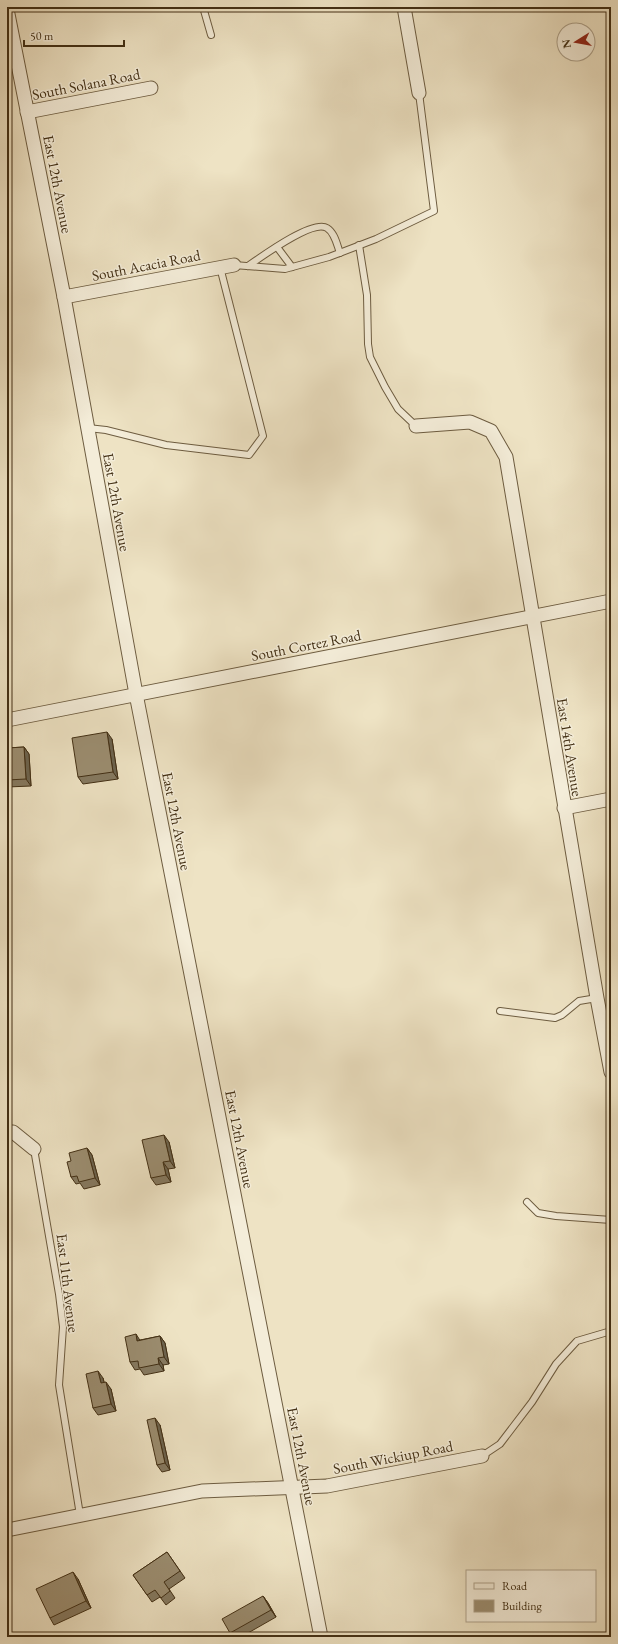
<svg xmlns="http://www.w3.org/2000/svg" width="618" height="1644" font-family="'EB Garamond',serif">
	<rect width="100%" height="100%" fill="#eee3c4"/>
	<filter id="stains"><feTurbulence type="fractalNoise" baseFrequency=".005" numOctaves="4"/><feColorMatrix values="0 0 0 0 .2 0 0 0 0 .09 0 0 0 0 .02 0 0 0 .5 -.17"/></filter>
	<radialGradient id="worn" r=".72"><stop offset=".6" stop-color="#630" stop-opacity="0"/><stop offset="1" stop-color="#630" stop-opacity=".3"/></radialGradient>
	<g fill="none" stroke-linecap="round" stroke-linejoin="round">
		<defs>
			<g id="service">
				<path d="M203,7L211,35"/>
				<path d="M359,245L367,295L368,344L370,357L385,387L398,409L416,426"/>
				<path d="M277,247L292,267"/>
				<path d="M234,265L285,269L329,257L376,239L434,211L419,93"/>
				<path d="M248,266C261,257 313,219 327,228C335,233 337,245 340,253"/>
				<path d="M88,428L106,430L166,445L249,455L263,436L220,267"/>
				<path d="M500,1011L555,1018L562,1015L579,1001L597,998"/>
				<path d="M34,1149L59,1294L63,1327L59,1385L80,1515"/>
				<path d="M527,1202L538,1213L556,1216L611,1220"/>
				<path d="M482,1456L500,1444L532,1402L556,1364L577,1341L611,1331"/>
			</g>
			<g id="minor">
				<path d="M404,7L419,93"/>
				<path d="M7,9L64,297L136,694L321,1637"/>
				<path d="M27,112L151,88"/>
				<path d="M64,297L234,265"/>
				<path d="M416,426L470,422L491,431L506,457L597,998L611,1072"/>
				<path d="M7,720L611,601"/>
				<path d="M564,808L611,799"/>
				<path d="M7,1133L13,1132L34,1149"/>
				<path d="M7,1530L202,1491L327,1486L482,1456"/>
			</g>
		</defs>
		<use href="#service" stroke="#6d5c40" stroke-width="8"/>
		<use href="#minor" stroke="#6d5c40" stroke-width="15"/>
		<use href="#service" stroke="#f4edd9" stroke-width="6"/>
		<use href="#minor" stroke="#f4edd9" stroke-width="13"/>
	</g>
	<g fill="#857960" stroke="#422f14">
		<path d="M112,739L118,779L83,784L78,777Z"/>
		<path d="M24,747L29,754L31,786L7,787V748Z"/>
		<path d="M169,1142L175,1168L168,1169L171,1182L156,1185L151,1178Z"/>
		<path d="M87,1148L92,1155L100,1185L84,1189L80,1183L76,1184L71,1177V1161Z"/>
		<path d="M160,1336L165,1343L169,1364L163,1365L164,1371L144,1375L140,1369L135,1370L130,1362L140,1340Z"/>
		<path d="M103,1378L104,1382L111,1389L116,1411L98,1415L93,1408Z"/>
		<path d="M160,1425L170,1470L162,1472L157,1465Z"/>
		<path d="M167,1552L185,1578L169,1589L175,1598L166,1605L160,1597L152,1602L133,1575Z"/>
		<path d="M78,1579L91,1608L54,1625L50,1618Z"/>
		<path d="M263,1596L268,1603L276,1617L241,1637H233L230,1633Z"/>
	</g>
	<g fill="#6c634e" stroke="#422f14">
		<path d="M107,732L112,739L118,779L113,772Z"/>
		<path d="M24,747L29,754L31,786L26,779Z"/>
		<path d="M164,1135L169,1142L175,1168L170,1161Z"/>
		<path d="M87,1148L92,1155L100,1185L95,1178Z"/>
		<path d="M163,1162L168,1169L171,1182L166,1175Z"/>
		<path d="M136,1334L141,1342L137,1341Z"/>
		<path d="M160,1336L165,1343L169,1364L164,1357Z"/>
		<path d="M158,1358L163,1365L164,1371L159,1364Z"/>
		<path d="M98,1371L103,1378L106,1390L101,1383Z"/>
		<path d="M106,1382L111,1389L116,1411L111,1404Z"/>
		<path d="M155,1418L160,1425L170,1470L165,1463Z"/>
		<path d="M73,1572L78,1579L91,1608L86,1601Z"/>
		<path d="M263,1596L268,1603L276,1617L271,1610Z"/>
	</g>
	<g fill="#9b8d70" stroke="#422f14">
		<path d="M107,732L113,772L78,777L72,738Z"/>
		<path d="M24,747L26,779L7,780V748Z"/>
		<path d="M164,1135L170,1161L163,1162L166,1175L151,1178L142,1140Z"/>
		<path d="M87,1148L95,1178L79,1182L77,1176L71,1177L67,1162L71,1161L69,1153Z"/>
		<path d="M136,1334L137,1341L160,1336L164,1357L158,1358L159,1364L139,1368L138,1361L130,1362L125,1337Z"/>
		<path d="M98,1371L101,1383L106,1382L111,1404L93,1408L86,1374Z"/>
		<path d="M155,1418L165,1463L157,1465L147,1420Z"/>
		<path d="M167,1552L180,1571L164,1582L170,1591L161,1598L155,1590L147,1595L133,1575Z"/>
		<path d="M73,1572L86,1601L50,1618L36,1589Z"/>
		<path d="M263,1596L271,1610L230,1633L222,1619Z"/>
	</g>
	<g text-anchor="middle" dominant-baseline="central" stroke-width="3" stroke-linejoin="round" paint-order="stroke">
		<g font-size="15" fill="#422f14" stroke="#f4edd9">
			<text transform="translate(86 84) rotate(-11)">South Solana Road</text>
			<text transform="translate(58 184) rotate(79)">East 12th Avenue</text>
			<text transform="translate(146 265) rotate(-11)">South Acacia Road</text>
			<text transform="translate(117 502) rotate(80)">East 12th Avenue</text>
			<text transform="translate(306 645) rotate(-11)">South Cortez Road</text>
			<text transform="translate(570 747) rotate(81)">East 14th Avenue</text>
			<text transform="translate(177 821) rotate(79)">East 12th Avenue</text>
			<text transform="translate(240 1139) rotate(79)">East 12th Avenue</text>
			<text transform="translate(68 1283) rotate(83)">East 11th Avenue</text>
			<text transform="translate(302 1456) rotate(79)">East 12th Avenue</text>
			<text transform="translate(393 1457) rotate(-11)">South Wickiup Road</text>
		</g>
	</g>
	<rect width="618" height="1644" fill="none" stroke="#eee3c4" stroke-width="24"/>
	<rect x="8" y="8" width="602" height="1628" fill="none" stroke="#422f14" stroke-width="2"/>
	<rect x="12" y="12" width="594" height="1620" fill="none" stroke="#422f14"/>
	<rect x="466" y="1570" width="130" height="52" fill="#f4edd9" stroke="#ada18a"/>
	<rect x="474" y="1583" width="20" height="6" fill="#f4edd9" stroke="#ada18a"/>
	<text x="502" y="1590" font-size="12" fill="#422f14">Road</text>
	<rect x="474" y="1600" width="20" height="12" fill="#9b8d70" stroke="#ada18a"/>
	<text x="502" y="1610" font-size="12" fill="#422f14">Building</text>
	<g transform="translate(576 42) rotate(259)"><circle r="19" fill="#f4edd9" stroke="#ada18a"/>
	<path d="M0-3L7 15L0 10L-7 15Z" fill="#8f2418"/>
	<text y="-6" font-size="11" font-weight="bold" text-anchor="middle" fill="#422f14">N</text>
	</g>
	<path d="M24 40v6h100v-6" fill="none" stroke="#422f14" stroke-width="2"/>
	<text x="30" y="40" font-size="12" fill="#422f14" stroke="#f4edd9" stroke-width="3" paint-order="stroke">50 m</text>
	<rect width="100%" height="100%" filter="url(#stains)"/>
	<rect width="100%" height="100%" fill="url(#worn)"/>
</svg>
